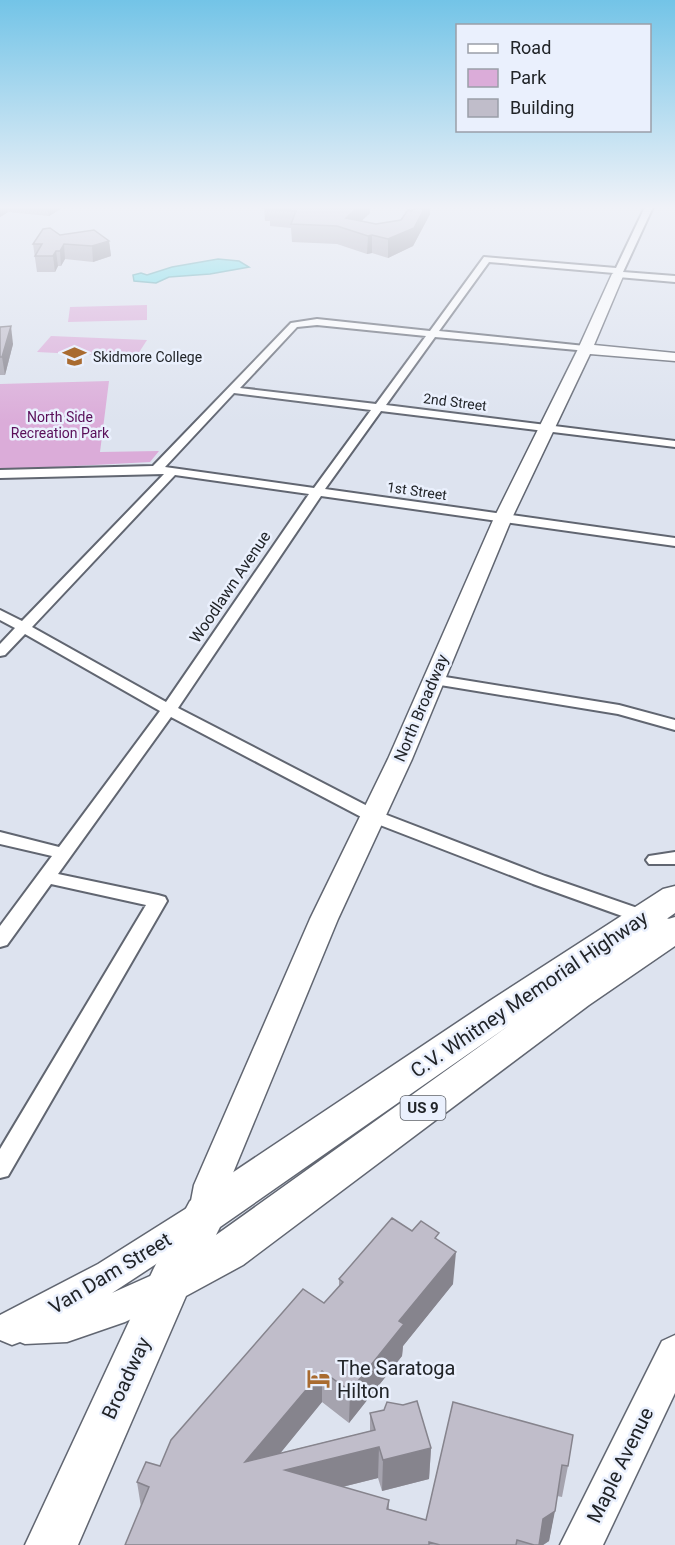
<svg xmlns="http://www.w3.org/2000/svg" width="675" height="1545" font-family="Roboto,sans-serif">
	<rect width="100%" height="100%" fill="#dde3ef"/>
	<g fill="#dbacd9">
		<path d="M147,305V320L68,322L70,307Z"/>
		<path d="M51,336L147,340L136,357L37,352Z"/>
		<path d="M109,381L100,452L159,451L150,462L0,470V384Z"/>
	</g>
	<path fill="#64dbe6" stroke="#50a4ad" stroke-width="1.5" d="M218,259L239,261L249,267L210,274L169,277L156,283L134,281L133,275L141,273L147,275L172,267Z"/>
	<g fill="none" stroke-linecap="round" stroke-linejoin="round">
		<defs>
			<g id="street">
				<path d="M645,207H653L623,272L675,276V282L618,277L614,273L489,262L439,331L585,346L590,349L588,351L435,337L386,405L675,441V447L381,411L325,489L675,538V546L321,496L178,708L379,812L545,876L675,921V935L533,884L367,820L171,717L58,874L158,895L165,897L167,901L8,1176L0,1178V1149L146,905L51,884L7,945L0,947V926L52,856L0,844V832L59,847L160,711L25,634L5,655L0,656V644L15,628L0,620V610L22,621L164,474L0,478V470L153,466L291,323L317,319L430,331L484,257L616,268ZM317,325L426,336L376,404L240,388L297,327ZM234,393L371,410L314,488L165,467ZM175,475L309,494L166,702L32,627Z"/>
				<path d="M433,675L619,705L675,720V730L618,714L428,683L425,680L428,677Z"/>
				<path d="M675,852V864H649L646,860L649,856Z"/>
			</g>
			<g id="secondary">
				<path d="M618,270L624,274L594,345L675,353V361L590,354L512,518L412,759L338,919L228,1185L222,1214L217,1224L112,1293L168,1268L181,1273L186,1284L181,1295L125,1322L67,1342L25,1344L20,1342L12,1345L0,1340V1315L98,1264L190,1206L194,1185L310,919L388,759L494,518L578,349L612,274Z"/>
				<path d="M675,1335V1393L603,1545H560L662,1341Z"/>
			</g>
			<path id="highway" d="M675,886V913L665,920L675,917V946L589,1005L243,1265L186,1296L78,1545H25L154,1268L190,1201L488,1002L663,889ZM514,1022L216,1235L220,1227Z"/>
		</defs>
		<use href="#street" stroke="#616671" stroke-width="4"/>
		<use href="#secondary" stroke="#616671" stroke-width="3"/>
		<use href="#highway" stroke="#616671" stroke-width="3"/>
		<use href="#street" fill="#fff" fill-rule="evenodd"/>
		<use href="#secondary" fill="#fff" fill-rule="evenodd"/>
		<use href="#highway" fill="#fff" fill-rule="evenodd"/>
	</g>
	<g fill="#a5a3ae">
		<path d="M0,207H64L49,216L8,212L0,217Z"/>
		<path d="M264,207H370V213L361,221L376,224L401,220L416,207H430V214L413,246L388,258L372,253L367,254L337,244L292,242L291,228L270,226V221H265Z"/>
		<path d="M60,235L109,241L111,256L93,262L65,259L61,266H58L55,272H37L33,244Z"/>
		<path d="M0,327L13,344L5,375H0Z"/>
		<path d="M412,1231L439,1241L453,1284L403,1346L402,1356L349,1423L322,1402L280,1453L370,1431V1413L431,1448L429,1479L382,1491L378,1478L342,1487L389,1500V1509L426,1520L453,1402L568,1466L562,1497L557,1496L549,1541L543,1545H125L141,1507L137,1482L160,1466L324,1303L339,1287V1279Z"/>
	</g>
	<g fill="#86848d">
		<path d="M0,207H7L8,212L0,217Z"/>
		<path d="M48,207H64L49,216Z"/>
		<path d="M358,207H370V213L351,231L346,218Z"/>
		<path d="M425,207H430V214L413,246L388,258V239Z"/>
		<path d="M372,235V253L367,254L368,236Z"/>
		<path d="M109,241L111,256L93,262L92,246Z"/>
		<path d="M64,244L65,259L61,266L60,251Z"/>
		<path d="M56,251L58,266L55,272L53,256Z"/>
		<path d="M11,326L13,344L5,375L2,357Z"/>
		<path d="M456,1252L453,1284L403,1346L402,1356L349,1423L350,1391L399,1321Z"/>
		<path d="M322,1371V1402L248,1493L245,1462Z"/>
		<path d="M379,1447L378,1478L286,1501L285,1470Z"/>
		<path d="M431,1448L429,1479L382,1491L383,1460Z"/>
		<path d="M555,1511L549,1541L543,1545H538L543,1519Z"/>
	</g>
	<g fill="#c0bdca" stroke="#86848d" stroke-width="1.5">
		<path d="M272,207H358L346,218L376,224L401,220L408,210L411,211L416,207H425L414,228L388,239L372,235L368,236L337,226L291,224L296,211L270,209Z"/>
		<path d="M50,228L60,235L94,230L109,241L92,246L64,244L60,251H56L53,256H35L42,244H33L43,229Z"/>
		<path d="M11,326L2,357H0V327Z"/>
		<path d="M392,1218L412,1231L421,1221L439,1233L435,1238L456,1252L399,1321L404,1324L350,1391L322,1371L245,1462L375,1430L370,1413L384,1410L387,1402L403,1405L417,1401L431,1448L383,1460L379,1447L285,1470L389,1500L387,1509L426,1520L453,1402L573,1435L568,1466L562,1465L555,1511L543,1519L539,1545H534L517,1540L516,1545H440L429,1542V1545H125L149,1487L137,1482L146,1462L160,1466L171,1440L303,1289L324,1303L343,1282L339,1279Z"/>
	</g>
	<linearGradient id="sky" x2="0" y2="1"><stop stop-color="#73c4e7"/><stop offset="0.49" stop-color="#f0f2f8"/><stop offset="1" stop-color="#f0f2f8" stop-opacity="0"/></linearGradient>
	<rect width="675" height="423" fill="url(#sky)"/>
	<defs>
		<symbol id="university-bare" viewBox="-9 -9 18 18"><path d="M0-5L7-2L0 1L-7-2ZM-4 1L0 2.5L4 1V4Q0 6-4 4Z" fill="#a96b30" stroke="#eaf0fd" stroke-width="2.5" paint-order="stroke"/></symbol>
		<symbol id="hotel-bare" viewBox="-9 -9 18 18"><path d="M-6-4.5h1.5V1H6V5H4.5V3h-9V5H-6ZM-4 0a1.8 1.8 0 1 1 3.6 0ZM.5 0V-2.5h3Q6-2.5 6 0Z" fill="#a96b30" stroke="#eaf0fd" stroke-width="2.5" paint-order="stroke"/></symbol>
	</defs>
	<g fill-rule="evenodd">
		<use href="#university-bare" x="58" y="340" width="33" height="33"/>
		<use href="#hotel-bare" x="302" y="1362" width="33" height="33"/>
	</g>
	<g text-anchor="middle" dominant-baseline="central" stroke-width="5" stroke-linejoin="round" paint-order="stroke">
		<g font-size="14" fill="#212428" stroke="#eaf0fd" text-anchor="start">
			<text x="93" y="357">Skidmore College</text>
		</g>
		<g font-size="14" fill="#212428" stroke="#eaf0fd">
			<text transform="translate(455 402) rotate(7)">2nd Street</text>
			<text transform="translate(417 491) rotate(8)">1st Street</text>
		</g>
		<g font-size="14" fill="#590e59" stroke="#eaf0fd">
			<text x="60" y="417">North Side<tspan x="60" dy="16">Recreation Park</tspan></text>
		</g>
		<rect fill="#eaf0fd" stroke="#5d6168" stroke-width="1.5" x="400.5" y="1096" width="45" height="24" rx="4.5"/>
		<g font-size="15" font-weight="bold" fill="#212428">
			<text x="423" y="1108">US 9</text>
		</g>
		<g font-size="16" fill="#212428" stroke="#eaf0fd">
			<text transform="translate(230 587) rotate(-56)">Woodlawn Avenue</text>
			<text transform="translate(421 708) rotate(-67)">North Broadway</text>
		</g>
		<g font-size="20" fill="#212428" stroke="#eaf0fd">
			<text transform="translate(529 994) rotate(-34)">C.V. Whitney Memorial Highway</text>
			<text transform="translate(110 1273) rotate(-31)">Van Dam Street</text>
			<text transform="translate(126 1378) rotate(-65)">Broadway</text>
			<text transform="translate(620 1465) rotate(-64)">Maple Avenue</text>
		</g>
		<g font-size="20" fill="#212428" stroke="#eaf0fd" text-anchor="start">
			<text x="337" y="1368">The Saratoga<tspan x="337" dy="23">Hilton</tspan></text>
		</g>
	</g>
	<rect x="456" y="24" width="195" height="108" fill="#eaf0fd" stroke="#9a9ea8" stroke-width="1.5"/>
	<rect x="468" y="44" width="30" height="9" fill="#ffffff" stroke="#9a9ea8" stroke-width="1.5"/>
	<text x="510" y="54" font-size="18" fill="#212428">Road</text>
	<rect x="468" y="69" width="30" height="18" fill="#dbacd9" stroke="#9a9ea8" stroke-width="1.5"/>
	<text x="510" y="84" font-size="18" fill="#212428">Park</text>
	<rect x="468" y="99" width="30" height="18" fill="#c0bdca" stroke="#9a9ea8" stroke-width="1.5"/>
	<text x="510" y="114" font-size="18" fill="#212428">Building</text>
</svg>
